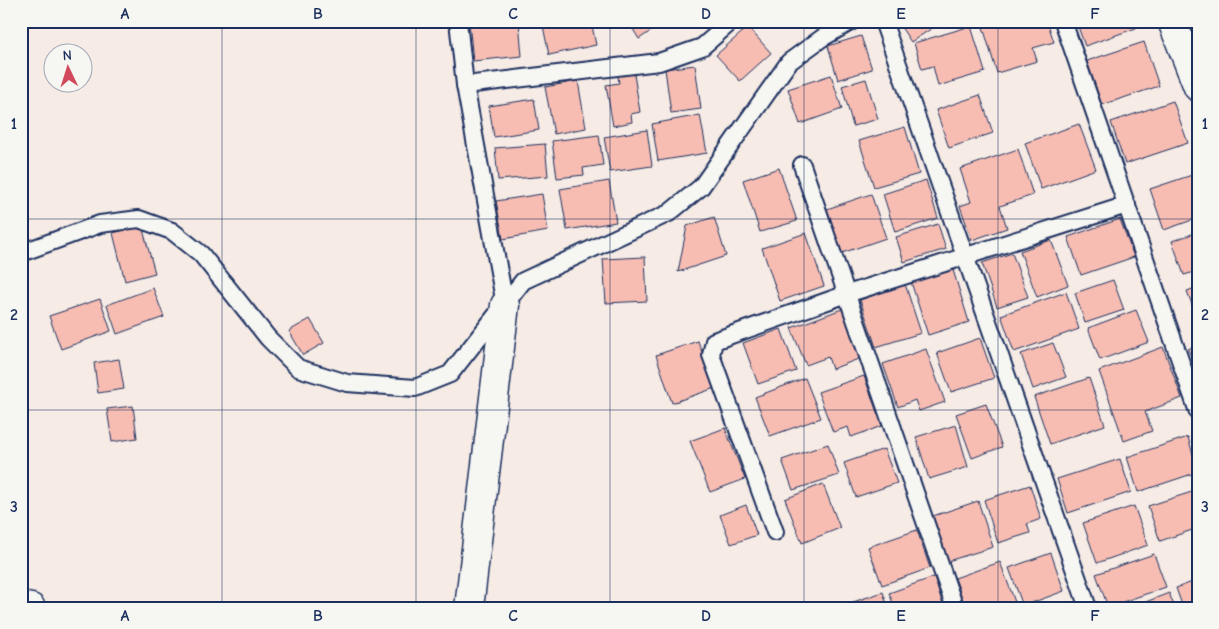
<svg xmlns="http://www.w3.org/2000/svg" width="1219" height="629" font-family="'Comic Neue',sans-serif">
	<rect width="100%" height="100%" fill="#f6ebe5"/>
	<filter id="ink" filterUnits="userSpaceOnUse"><feTurbulence type="fractalNoise" baseFrequency=".02" numOctaves="2"/><feDisplacementMap in="SourceGraphic" scale="10" xChannelSelector="R" yChannelSelector="G"/><feConvolveMatrix kernelMatrix="1 2 1 2 8 2 1 2 1" color-interpolation-filters="sRGB"/></filter>
	<g filter="url(#ink)">
		<g fill="#f8bdb2" stroke="#1b2f5e">
			<path d="M519,21L522,56L473,61L469,22Z"/>
			<path d="M542,21H591L596,45L549,55Z"/>
			<path d="M628,21H666L639,39Z"/>
			<path d="M791,21H812L810,28Z"/>
			<path d="M897,21H943L911,42Z"/>
			<path d="M1001,21H1047L1054,42L1033,48L1037,61L997,73L983,27Z"/>
			<path d="M1076,21H1134L1136,28L1085,46Z"/>
			<path d="M971,26L985,72L938,86L933,66L922,69L914,43Z"/>
			<path d="M748,27L771,53L740,81L716,55Z"/>
			<path d="M861,36L872,69L838,80L828,46Z"/>
			<path d="M1144,42L1159,86L1102,105L1087,61Z"/>
			<path d="M695,65L701,109L671,113L665,69Z"/>
			<path d="M633,68L640,112L631,114L632,122L613,126L606,85L619,83L617,71Z"/>
			<path d="M831,75L842,109L800,124L788,89Z"/>
			<path d="M866,79L878,119L853,126L842,86Z"/>
			<path d="M578,81L586,128L554,134L545,87Z"/>
			<path d="M980,95L993,133L949,148L936,110Z"/>
			<path d="M534,99L539,130L494,137L489,106Z"/>
			<path d="M1173,101L1188,143L1125,164L1111,122Z"/>
			<path d="M700,115L707,153L658,161L652,124Z"/>
			<path d="M1079,124L1096,169L1041,189L1025,143Z"/>
			<path d="M905,127L919,174L874,187L859,141Z"/>
			<path d="M647,130L652,166L610,172L604,137Z"/>
			<path d="M599,135L603,165L583,168L584,175L557,178L552,141Z"/>
			<path d="M545,144L548,176L498,180L495,148Z"/>
			<path d="M1018,149L1033,195L1000,206L1007,228L972,240L960,206L971,202L960,169Z"/>
			<path d="M779,168L797,221L760,232L743,180Z"/>
			<path d="M1198,173V218L1164,230L1150,189Z"/>
			<path d="M926,180L938,218L895,232L883,194Z"/>
			<path d="M609,181L616,222L567,230L560,189Z"/>
			<path d="M542,194L548,231L503,239L496,201Z"/>
			<path d="M871,194L886,238L842,253L827,209Z"/>
			<path d="M714,217L726,256L678,272L687,226Z"/>
			<path d="M1120,219L1134,257L1081,275L1068,237Z"/>
			<path d="M938,224L946,249L904,262L896,237Z"/>
			<path d="M142,226L155,273L125,281L113,233Z"/>
			<path d="M1198,232V271L1184,275L1172,241Z"/>
			<path d="M806,233L824,286L780,301L762,248Z"/>
			<path d="M1051,240L1068,285L1037,297L1020,251Z"/>
			<path d="M1012,253L1028,297L997,307L982,263Z"/>
			<path d="M645,257L647,301L606,303L603,259Z"/>
			<path d="M953,270L969,322L928,335L911,282Z"/>
			<path d="M1113,280L1124,310L1085,323L1075,293Z"/>
			<path d="M905,284L921,333L876,347L860,300Z"/>
			<path d="M1198,287V321L1187,291Z"/>
			<path d="M153,288L164,317L117,334L107,305Z"/>
			<path d="M1066,292L1079,329L1014,352L1001,315Z"/>
			<path d="M100,299L111,331L61,349L49,316Z"/>
			<path d="M842,309L861,358L832,369L828,357L806,365L791,328Z"/>
			<path d="M1136,310L1149,342L1100,360L1088,328Z"/>
			<path d="M310,319L324,343L303,355L289,331Z"/>
			<path d="M781,329L796,371L758,384L743,343Z"/>
			<path d="M980,338L994,378L951,392L937,353Z"/>
			<path d="M698,341L715,388L672,403L656,355Z"/>
			<path d="M1053,343L1066,377L1033,389L1021,354Z"/>
			<path d="M1198,345V373L1188,349Z"/>
			<path d="M1163,347L1182,398L1145,412L1152,431L1124,441L1099,371Z"/>
			<path d="M926,349L945,402L919,411L915,400L898,407L883,364Z"/>
			<path d="M119,359L124,389L98,393L94,363Z"/>
			<path d="M864,376L882,426L851,437L848,427L833,432L818,392Z"/>
			<path d="M805,378L821,418L770,436L755,397Z"/>
			<path d="M1089,378L1105,425L1050,444L1034,397Z"/>
			<path d="M986,404L1002,447L972,458L956,414Z"/>
			<path d="M133,406L137,438L112,442L107,409Z"/>
			<path d="M956,425L968,467L929,479L916,437Z"/>
			<path d="M725,428L745,479L710,492L690,441Z"/>
			<path d="M1188,437L1198,472L1138,492L1127,457Z"/>
			<path d="M828,444L839,475L793,490L782,460Z"/>
			<path d="M884,449L897,483L856,497L844,463Z"/>
			<path d="M1120,459L1131,492L1068,513L1057,479Z"/>
			<path d="M823,484L840,528L802,543L785,499Z"/>
			<path d="M1030,485L1041,519L1027,524L1030,533L998,543L984,500Z"/>
			<path d="M1198,490V528L1160,541L1148,506Z"/>
			<path d="M978,501L993,547L948,561L933,516Z"/>
			<path d="M746,505L757,535L731,544L720,515Z"/>
			<path d="M1134,506L1148,545L1097,563L1083,523Z"/>
			<path d="M917,530L930,568L882,585L868,547Z"/>
			<path d="M1051,553L1064,591L1023,606L1009,568Z"/>
			<path d="M1154,554L1166,587L1108,607L1096,574Z"/>
			<path d="M1000,562L1015,602L998,608H966L955,578Z"/>
			<path d="M934,577L944,608H895L889,593Z"/>
			<path d="M1198,580V608H1183L1176,588Z"/>
			<path d="M883,592L888,608H835Z"/>
			<path d="M1169,593L1175,608H1130Z"/>
		</g>
		<g fill="none" stroke-linecap="round" stroke-linejoin="round">
			<defs>
				<g id="service">
					<path d="M458,21L465,85L505,305"/>
					<path d="M883,21L1088,608"/>
					<path d="M1063,21L1198,412"/>
					<path d="M465,85L659,62L702,47L732,21"/>
					<path d="M802,165L955,608"/>
					<path d="M21,253L100,224L139,219L172,231L201,254L268,338L298,368L347,383L415,388L450,374L523,281L669,213L701,187L789,62L822,38L852,21"/>
					<path d="M775,532L711,355L714,341L847,294L1127,205"/>
				</g>
				<g id="minor">
					<path d="M21,606L31,608"/>
					<path d="M469,608L505,305"/>
				</g>
				<path id="secondary" d="M1172,21L1198,87"/>
			</defs>
			<use href="#service" stroke="#1b2f5e" stroke-width="20"/>
			<use href="#minor" stroke="#1b2f5e" stroke-width="31"/>
			<use href="#secondary" stroke="#1b2f5e" stroke-width="31"/>
			<use href="#service" stroke="#f6f6f2" stroke-width="16"/>
			<use href="#minor" stroke="#f6f6f2" stroke-width="28"/>
			<use href="#secondary" stroke="#f6f6f2" stroke-width="28"/>
		</g>
	</g>
	<path fill="none" stroke="#1b2f5e" stroke-width="1" stroke-opacity="0.55" d="M222,21V608M416,21V608M610,21V608M804,21V608M998,21V608M21,219H1198M21,410H1198"/>
	<rect width="1219" height="629" fill="none" stroke="#f6f6f2" stroke-width="55"/>
	<g transform="translate(68 68) rotate(356)"><circle r="24" fill="#f6f6f2" stroke="#9ea6b7"/>
	<path d="M0-4L9 19L0 12L-9 19Z" fill="#d1495b"/>
	<text y="-8" font-size="14" font-weight="bold" text-anchor="middle" fill="#1b2f5e">N</text>
	</g>
	<rect x="28" y="28" width="1164" height="574" fill="none" stroke="#1b2f5e" stroke-width="2"/>
	<g font-size="16" text-anchor="middle" font-weight="bold" fill="#1b2f5e">
		<text x="125" y="19">A</text>
		<text x="318" y="19">B</text>
		<text x="513" y="19">C</text>
		<text x="706" y="19">D</text>
		<text x="901" y="19">E</text>
		<text x="1095" y="19">F</text>
		<text x="14" y="129">1</text>
		<text x="1205" y="129">1</text>
		<text x="14" y="320">2</text>
		<text x="1205" y="320">2</text>
		<text x="14" y="512">3</text>
		<text x="1205" y="512">3</text>
		<text x="125" y="621">A</text>
		<text x="318" y="621">B</text>
		<text x="513" y="621">C</text>
		<text x="706" y="621">D</text>
		<text x="901" y="621">E</text>
		<text x="1095" y="621">F</text>
	</g>
</svg>
